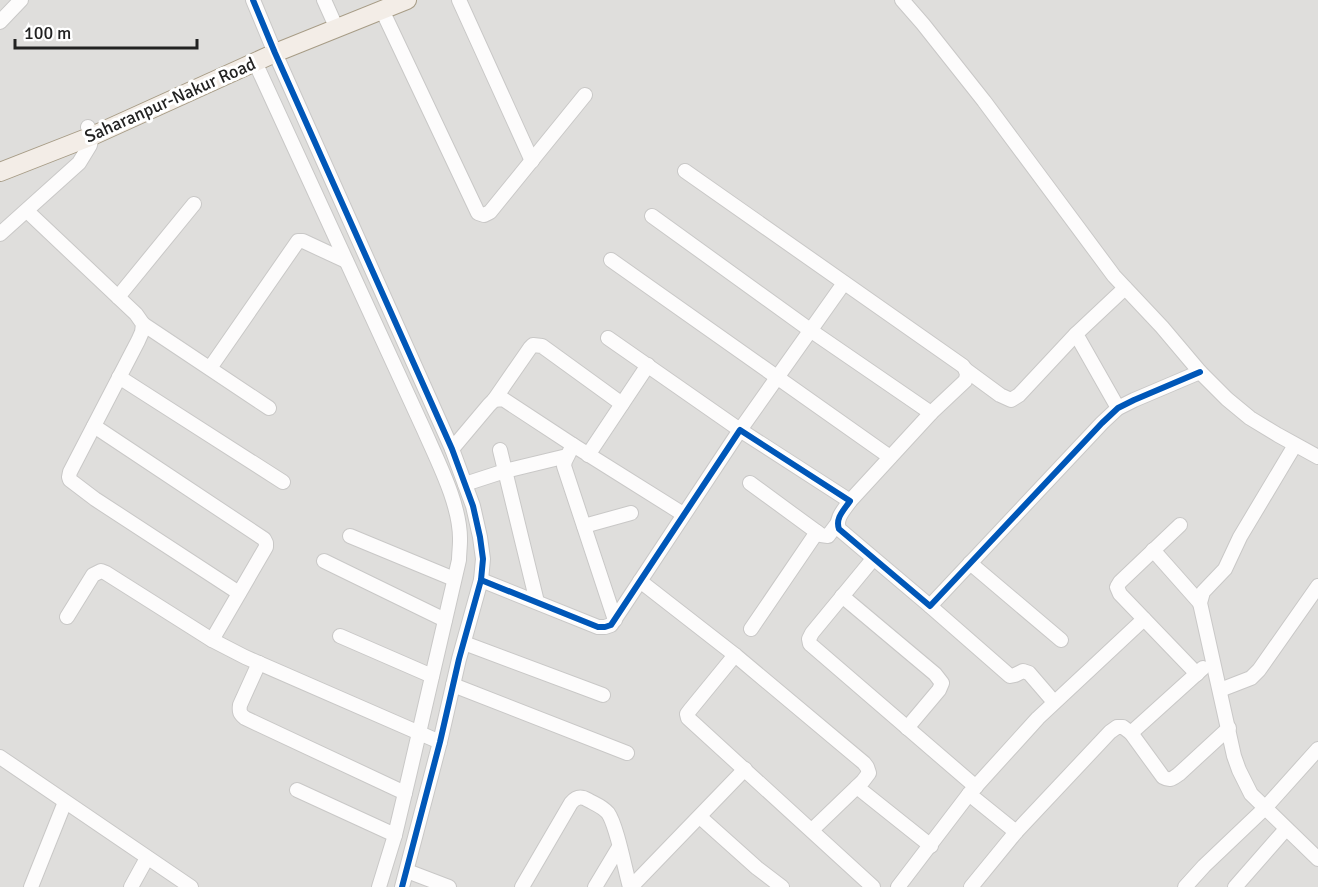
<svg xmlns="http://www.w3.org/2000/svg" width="1318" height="887" font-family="Signika,sans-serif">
	<rect width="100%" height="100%" fill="#f0eeeb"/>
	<rect fill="#dfdedc" x="0" y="0" width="1318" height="887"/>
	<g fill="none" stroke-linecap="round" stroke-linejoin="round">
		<defs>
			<g id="minor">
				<path d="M253,0L275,53L452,449L473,506L480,537L483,559L481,580L459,659L440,742L402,887"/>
				<path d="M324,0L333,20"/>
				<path d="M459,0L532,161"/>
				<path d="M902,0L923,24L984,101L1114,276L1162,327L1200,372L1227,399L1250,418L1278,435L1318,457"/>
				<path d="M382,10L478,213L484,215L490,212L585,95"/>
				<path d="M0,22L21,0"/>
				<path d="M255,62L424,430C438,462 461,506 460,541C460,547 459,554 459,560L409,776L395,835L379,887"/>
				<path d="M685,171L963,366C967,371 968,375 965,381L931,413L850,501"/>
				<path d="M27,211L136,314L143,324L142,332L138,341L70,472L69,477L70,480L95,499L239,593"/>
				<path d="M652,216L810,330L931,413"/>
				<path d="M0,234L79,163L90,145L92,136L88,127"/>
				<path d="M611,260L890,457"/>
				<path d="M118,297L194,204"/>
				<path d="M143,324L269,408"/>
				<path d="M608,338L740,430L844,283"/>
				<path d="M210,368L298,241H303L346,261"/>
				<path d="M966,370L1000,395L1011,400L1019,395L1076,334"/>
				<path d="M119,377L283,482"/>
				<path d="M494,400L530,348L533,345L542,346L622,404"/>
				<path d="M1118,408L1076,334L1125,288"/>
				<path d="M94,426L264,539L266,543V547L212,640"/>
				<path d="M573,445L565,461L564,466L615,620"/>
				<path d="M1295,445L1240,537L1225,569L1203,592L1200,603L1234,756L1239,770L1251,794L1318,859"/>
				<path d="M452,449L489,405L494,400L503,399L573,445L683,514"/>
				<path d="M500,450L537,602"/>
				<path d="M588,455L648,365"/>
				<path d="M750,483L821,535L828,536L837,524"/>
				<path d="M465,484L505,471L567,456"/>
				<path d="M1180,525L1120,582L1117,587L1120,594L1197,674"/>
				<path d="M584,526L631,513"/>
				<path d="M350,536L454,579"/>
				<path d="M1153,550L1200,603"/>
				<path d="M873,559L812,633L809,639L810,644L976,787"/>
				<path d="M324,561L445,620"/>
				<path d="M970,563L1061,640"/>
				<path d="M481,580L598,627H605L611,625L740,430L850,501C844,510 835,518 839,529L930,606L1102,423L1118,408L1134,400L1200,372"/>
				<path d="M640,581L735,655L864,763L867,767L869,773L863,781L812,830"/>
				<path d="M842,596L935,674L942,683L939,690L907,728"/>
				<path d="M930,606L1010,676L1015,675L1023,671L1029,673L1054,702"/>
				<path d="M67,617L93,575L101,571L106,573L212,640L245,657L440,742"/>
				<path d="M751,629L817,532"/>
				<path d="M340,636L432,676"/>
				<path d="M464,643L603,695"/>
				<path d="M735,655L690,710L687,714L688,718L873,887"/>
				<path d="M259,663L240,705C239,712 240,714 245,718L405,793"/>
				<path d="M453,685L627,753"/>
				<path d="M1220,690L1251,678L1259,670L1318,586"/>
				<path d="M1131,733L1203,668"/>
				<path d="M0,757L191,887"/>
				<path d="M857,787L931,846"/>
				<path d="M297,790L395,835"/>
				<path d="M969,794L1016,832"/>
				<path d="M700,817L757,868L782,887"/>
				<path d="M407,871L449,887"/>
				<path d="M31,887L65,802"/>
				<path d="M131,887L147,858"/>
				<path d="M522,887L571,803C576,797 581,796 588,800C595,804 602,806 608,813C617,826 625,870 630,887"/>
				<path d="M595,887L619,847"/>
				<path d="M631,887L745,769"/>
				<path d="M898,887L969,794L1038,718L1144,619"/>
				<path d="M971,887L1016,832L1110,732L1117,727H1123L1131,733L1163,777C1170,781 1172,779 1179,774L1229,728"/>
				<path d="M1185,887L1204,866L1265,808L1318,749"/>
				<path d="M1235,887L1286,829"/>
			</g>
			<path id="major" d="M0,172L92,136L275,53L407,0"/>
		</defs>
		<use href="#minor" stroke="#c9c8c7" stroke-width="16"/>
		<use href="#major" stroke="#a79c86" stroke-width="20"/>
		<use href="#minor" stroke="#fdfcfc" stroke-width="14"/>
		<use href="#major" stroke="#f3ede7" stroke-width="18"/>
		<defs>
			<g id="cycleway">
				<path d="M253,0L275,53L452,449L473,506L480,537L483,559L481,580L459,659L440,742L402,887"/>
				<path d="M481,580L598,627H605L611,625L740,430L850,501C844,510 835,518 839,529L930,606L1102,423L1118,408L1134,400L1200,372"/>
			</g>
		</defs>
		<use href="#cycleway" stroke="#fff" stroke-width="10"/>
		<use href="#cycleway" stroke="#0057b8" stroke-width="6"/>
	</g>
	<g text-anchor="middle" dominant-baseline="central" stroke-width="6" stroke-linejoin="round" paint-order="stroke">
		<g font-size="18" fill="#222" stroke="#fff">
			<text transform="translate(170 100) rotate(-24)">Saharanpur-Nakur Road</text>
		</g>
	</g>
	<path d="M15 39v9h182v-9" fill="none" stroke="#222222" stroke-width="3"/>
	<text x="24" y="39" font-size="18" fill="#222222" stroke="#ffffff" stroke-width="4.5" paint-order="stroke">100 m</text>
</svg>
